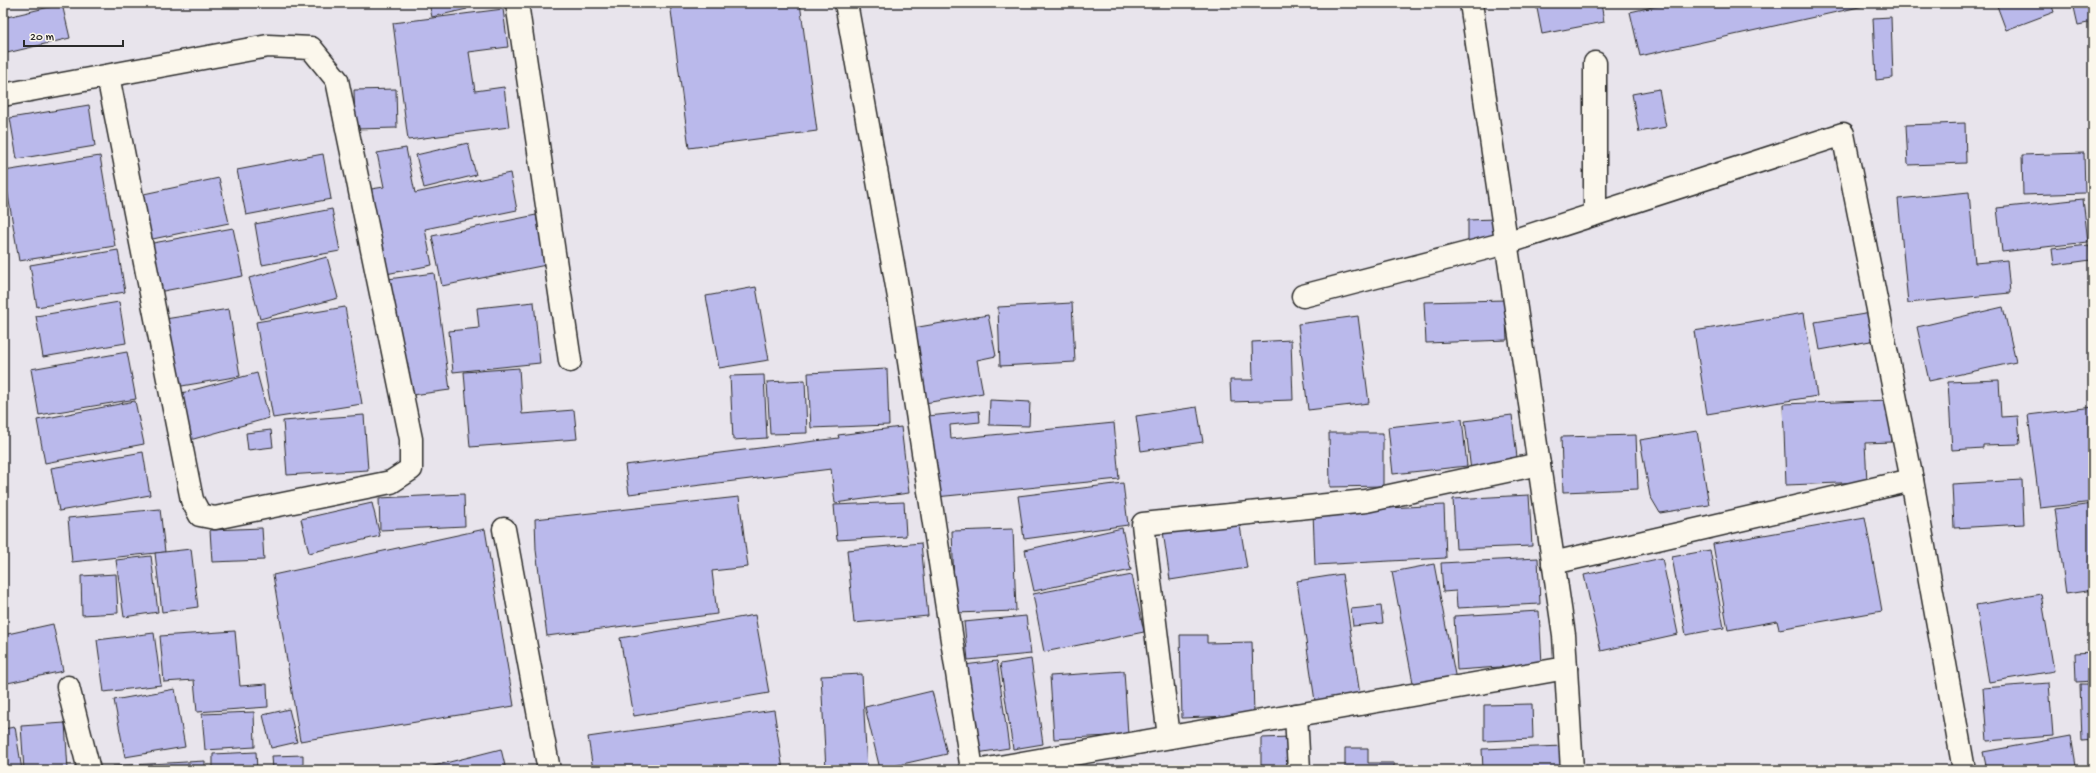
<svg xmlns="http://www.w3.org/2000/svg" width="2096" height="773" font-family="'Gochi Hand',sans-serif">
	<rect width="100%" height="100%" fill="#e8e4ec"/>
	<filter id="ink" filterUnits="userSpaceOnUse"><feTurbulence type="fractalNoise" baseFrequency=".025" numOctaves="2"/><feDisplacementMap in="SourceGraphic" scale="8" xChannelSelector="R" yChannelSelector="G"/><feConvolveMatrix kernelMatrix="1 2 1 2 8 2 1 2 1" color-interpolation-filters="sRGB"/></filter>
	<g filter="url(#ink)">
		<g fill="#bab9eb" stroke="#2b2b2b">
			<path d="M429,3H465L467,9L432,17Z"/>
			<path d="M670,3H800L817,131L689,148Z"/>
			<path d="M1536,3H1601L1604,22L1542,34Z"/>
			<path d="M1670,3H1877L1640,56L1630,12Z"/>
			<path d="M1996,3H2051L2054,12L2006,30Z"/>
			<path d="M2073,3H2093V22L2078,25Z"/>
			<path d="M62,4L70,38L7,53L3,35V18Z"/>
			<path d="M503,9L508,47L469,52L475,91L504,87L509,127L408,140L393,23Z"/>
			<path d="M1891,17L1893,78L1876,80L1873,18Z"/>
			<path d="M396,89L397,128L355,129L354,90Z"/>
			<path d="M1659,89L1666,127L1639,132L1632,94Z"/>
			<path d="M89,105L95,146L17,159L10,118Z"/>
			<path d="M1965,123L1966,163L1908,165L1906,125Z"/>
			<path d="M468,143L476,175L424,188L416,155Z"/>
			<path d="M406,148L415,193L510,173L517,210L425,229L432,265L381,275L365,190L384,187L377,153Z"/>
			<path d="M2084,153L2085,193L2023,195L2022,155Z"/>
			<path d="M323,154L331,199L246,215L237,170Z"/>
			<path d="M100,156L115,246L19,261L4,171Z"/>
			<path d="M219,178L229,223L148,240L139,195Z"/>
			<path d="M1969,192L1975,263L2007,260L2010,293L1908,303L1898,199Z"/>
			<path d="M2083,199L2088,242L2002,252L1997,208Z"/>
			<path d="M332,209L340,251L262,265L255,224Z"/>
			<path d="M536,215L546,265L442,286L432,236Z"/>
			<path d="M1495,219L1496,242L1468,243V220Z"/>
			<path d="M233,228L243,276L158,292L148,244Z"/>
			<path d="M2089,245L2091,260L2054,265L2052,249Z"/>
			<path d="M118,250L125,292L37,307L30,265Z"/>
			<path d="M327,257L338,298L260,319L249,278Z"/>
			<path d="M434,273L450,390L405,396L388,279Z"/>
			<path d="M756,287L769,360L719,368L706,296Z"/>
			<path d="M1505,300L1507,340L1426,343L1424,302Z"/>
			<path d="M119,302L126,343L43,357L36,316Z"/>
			<path d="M534,302L540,363L453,372L449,331L479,328L477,308Z"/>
			<path d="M1072,303L1075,362L1000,366L998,307Z"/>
			<path d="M345,307L362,404L273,418L256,322Z"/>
			<path d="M2003,307L2016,362L1929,381L1917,327Z"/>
			<path d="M229,309L240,376L176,387L165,319Z"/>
			<path d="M1804,313L1817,396L1707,414L1694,331Z"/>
			<path d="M1871,313L1876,340L1820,350L1815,322Z"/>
			<path d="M988,315L996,356L977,360L983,393L925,403L913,328Z"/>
			<path d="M1358,316L1369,403L1308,410L1298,324Z"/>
			<path d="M1291,340L1293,400L1231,402L1230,380H1253L1252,342Z"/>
			<path d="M127,352L136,399L39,415L31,369Z"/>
			<path d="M519,368L522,414L574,410L577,439L470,447L464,372Z"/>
			<path d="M887,369L889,425L811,428L808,373Z"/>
			<path d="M257,373L269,418L190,440L178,394Z"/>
			<path d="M764,375L767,438L733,440L730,376Z"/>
			<path d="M805,380L807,433L770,434L767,382Z"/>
			<path d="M1999,380L2001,417L2018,416L2020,444L1983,445V448L1952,450L1948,382Z"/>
			<path d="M990,400L1030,402L1029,426L989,425Z"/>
			<path d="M1890,400L1892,442L1865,443L1867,482L1786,485L1783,404Z"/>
			<path d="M135,401L144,444L45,463L37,420Z"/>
			<path d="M1197,407L1203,442L1141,451L1136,416Z"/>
			<path d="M2093,407V502L2040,508L2028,415Z"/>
			<path d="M979,411L980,422L950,425L951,439L1114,423L1119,479L936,497L928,416Z"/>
			<path d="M364,415L368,470L287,475L283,421Z"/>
			<path d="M1512,415L1518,466L1471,471L1465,421Z"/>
			<path d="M1462,419L1467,466L1393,474L1388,427Z"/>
			<path d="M901,427L909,493L835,503L831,469L629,494L625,465L839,438L838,435Z"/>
			<path d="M271,430L273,447L248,450L246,433Z"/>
			<path d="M1697,431L1709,505L1660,513L1650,496L1640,440Z"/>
			<path d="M1329,433H1383V486L1330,487Z"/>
			<path d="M1636,435L1638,489L1563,492L1561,437Z"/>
			<path d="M143,452L150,495L59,511L51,468Z"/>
			<path d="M2022,480L2024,524L1954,528L1952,484Z"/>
			<path d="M1123,483L1128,525L1024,539L1018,496Z"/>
			<path d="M464,494L465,526L380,530L379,498Z"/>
			<path d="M1529,495L1532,546L1456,549L1453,499Z"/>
			<path d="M739,497L748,567L712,571L717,614L547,636L536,550L535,519Z"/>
			<path d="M904,502L906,536L837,540L834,505Z"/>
			<path d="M372,503L380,536L309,553L301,519Z"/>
			<path d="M2093,504V590L2066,594L2055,509Z"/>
			<path d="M1444,505L1446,558L1315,565L1313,512Z"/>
			<path d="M160,509L165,552L72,562L68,518Z"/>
			<path d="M1865,517L1882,611L1779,629L1777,621L1728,630L1713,544Z"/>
			<path d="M1239,520L1247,568L1170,580L1163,531Z"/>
			<path d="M262,528L264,560L212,562L210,530Z"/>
			<path d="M1122,528L1131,570L1034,591L1025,550Z"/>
			<path d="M485,529L514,706L300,741L273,575Z"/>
			<path d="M1013,529L1016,611L955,613L952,531Z"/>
			<path d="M921,543L928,616L854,623L847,550Z"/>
			<path d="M191,549L198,607L162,612L155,553Z"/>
			<path d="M1710,550L1724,628L1686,635L1672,557Z"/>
			<path d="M151,556L158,612L124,617L116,560Z"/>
			<path d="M1538,558L1540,604L1457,608L1456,591L1443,592L1441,563Z"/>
			<path d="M1662,558L1678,634L1601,651L1584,575Z"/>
			<path d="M1434,564L1456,680L1414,688L1392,572Z"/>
			<path d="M116,574L118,613L82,615L81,576Z"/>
			<path d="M1342,574L1360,695L1315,701L1297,581Z"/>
			<path d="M1132,575L1144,632L1044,652L1033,594Z"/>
			<path d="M2041,594L2054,671L1989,682L1976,605Z"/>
			<path d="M1381,606L1383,623L1353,626L1351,609Z"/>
			<path d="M1539,611L1542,664L1457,670L1454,616Z"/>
			<path d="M755,615L769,693L634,716L620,638Z"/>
			<path d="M1026,616L1031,654L968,660L964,622Z"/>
			<path d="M53,624L63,671L3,684V635Z"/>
			<path d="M235,631L240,686L267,684L268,707L197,712L194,680L164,682L160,636Z"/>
			<path d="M154,633L161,685L104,692L97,640Z"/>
			<path d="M1180,635H1207V643L1252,642L1254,715L1182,718Z"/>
			<path d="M2093,652V681L2076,682L2075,653Z"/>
			<path d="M1031,659L1043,744L1013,749L1000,664Z"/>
			<path d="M997,661L1009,748L977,753L964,665Z"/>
			<path d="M1124,671L1128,735L1054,739L1050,676Z"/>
			<path d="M862,674L867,770H826L821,676Z"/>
			<path d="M2049,683L2053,736L1987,741L1983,688Z"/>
			<path d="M2080,684H2093V740L2082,741Z"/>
			<path d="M175,689L185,747L125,757L114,700Z"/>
			<path d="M932,691L947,754L880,769L865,707Z"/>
			<path d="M1532,704L1533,739L1484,741V705Z"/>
			<path d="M289,709L297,742L271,748L263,715Z"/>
			<path d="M774,710L783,770H593L588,737Z"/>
			<path d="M254,712L255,747L205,750L202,714Z"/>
			<path d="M65,723L68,770H24L21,726Z"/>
			<path d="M15,727L22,770H4L3,729Z"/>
			<path d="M2071,736L2076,766L2052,770H1987L1983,752Z"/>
			<path d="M1291,737L1292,770H1261V738Z"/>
			<path d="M1565,746L1566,770H1483L1482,749Z"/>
			<path d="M1345,748H1368V763H1394V770H1345Z"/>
			<path d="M501,749L506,770H418Z"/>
			<path d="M256,752L257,770H213V754Z"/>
			<path d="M303,755V770H273L272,756Z"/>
			<path d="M205,761V770H113V766Z"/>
		</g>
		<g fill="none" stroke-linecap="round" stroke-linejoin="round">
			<defs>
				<g id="street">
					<path d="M517,3L570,361"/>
					<path d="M846,3L900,303L972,770"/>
					<path d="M1471,3L1564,635L1572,770"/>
					<path d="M1595,63V214"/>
					<path d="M3,95L268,46L311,48L337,80L411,439V469L391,482L215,518L200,515L192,500L108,76"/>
					<path d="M1303,296L1506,243L1843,134L1912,480"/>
					<path d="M504,529L549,770"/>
					<path d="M1553,563L1912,480L1964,770"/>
					<path d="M68,687L89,770"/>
					<path d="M1296,715L1299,770"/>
					<path d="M1169,737L1143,524L1366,501L1539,464"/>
					<path d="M982,770L1566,668"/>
				</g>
			</defs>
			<use href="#street" stroke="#2b2b2b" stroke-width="25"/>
			<use href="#street" stroke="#fbf7ec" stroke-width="22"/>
		</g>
	</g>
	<rect width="2096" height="773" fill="none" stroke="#fbf7ec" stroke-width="16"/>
	<rect x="8" y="8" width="2080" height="757" fill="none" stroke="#2b2b2b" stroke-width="1.5" filter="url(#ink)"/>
	<path d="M24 40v6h99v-6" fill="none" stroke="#2b2b2b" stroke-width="2"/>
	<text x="30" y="40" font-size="12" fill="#2b2b2b" stroke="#fbf7ec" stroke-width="3" paint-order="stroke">20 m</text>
</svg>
